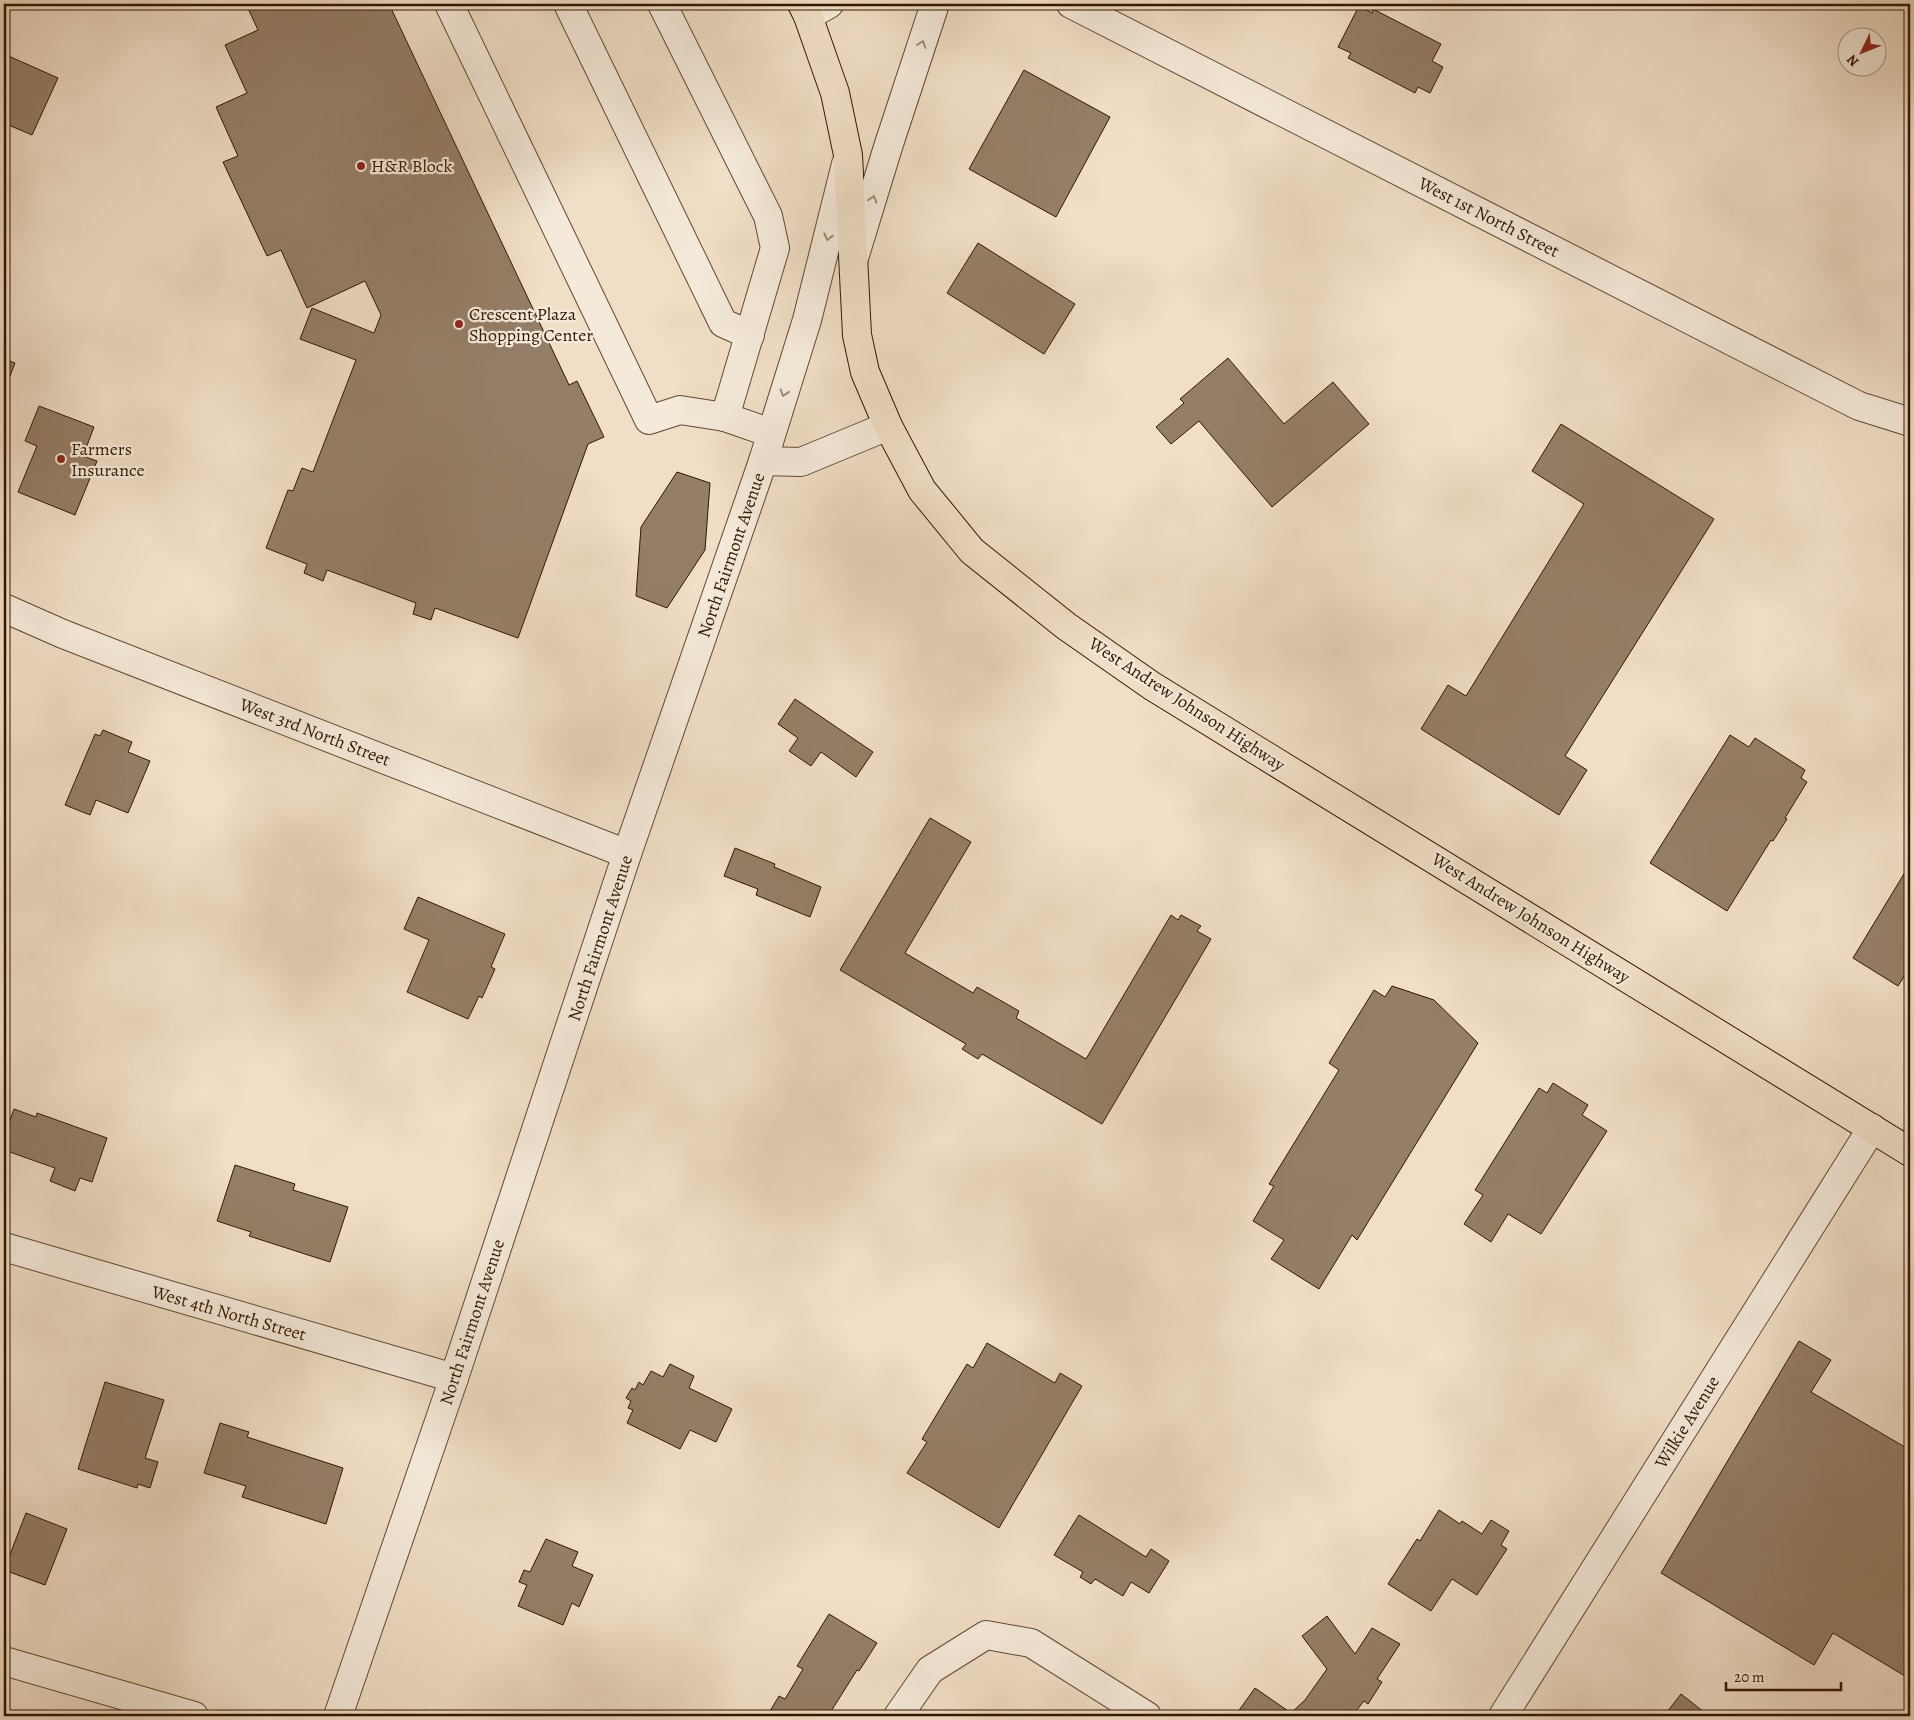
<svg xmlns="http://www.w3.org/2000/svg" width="1914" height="1720" font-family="Alegreya,serif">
	<rect width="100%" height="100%" fill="#f0dec6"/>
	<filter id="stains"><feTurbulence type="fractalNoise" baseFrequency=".004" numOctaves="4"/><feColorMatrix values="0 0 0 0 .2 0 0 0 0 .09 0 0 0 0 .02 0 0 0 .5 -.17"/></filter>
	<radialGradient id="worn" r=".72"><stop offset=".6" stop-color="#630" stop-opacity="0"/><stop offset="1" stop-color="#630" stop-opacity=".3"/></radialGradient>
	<g fill="#957e67" stroke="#321600">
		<path d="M246,4H389L569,385L577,381L604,437L588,444L518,638L435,608L431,620L413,614L416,603L327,570L323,581L304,573L307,564L266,548L288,490L293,491L302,468L313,472L356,360L300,339L312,308L374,333L381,315L365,281L307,308L281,250L267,256L223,162L238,156L216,107L247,93L225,45L258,30Z"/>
		<path d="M1359,6L1372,13L1373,9L1441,44L1432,61L1443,67L1430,93L1418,87L1415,93L1348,58L1351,53L1338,47Z"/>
		<path d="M4,54L58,78L32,135L4,123Z"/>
		<path d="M1024,70L1110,117L1056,217L969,169Z"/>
		<path d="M978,243L1075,304L1044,354L947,293Z"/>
		<path d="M1228,358L1284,424L1333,382L1369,424L1272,507L1199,421L1171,444L1156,427L1184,403L1180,399Z"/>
		<path d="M4,359L15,363L4,392Z"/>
		<path d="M39,406L94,427L83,456L97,461L75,515L18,492L37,446L25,441Z"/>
		<path d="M1561,424L1714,519L1565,756L1587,770L1559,815L1421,729L1448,685L1466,696L1584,504L1532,471Z"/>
		<path d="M677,472L710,483L705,550L667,608L636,596L641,527Z"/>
		<path d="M795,699L873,752L856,777L821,752L811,766L789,751L798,738L778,724Z"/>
		<path d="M103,730L132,742L128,752L150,761L128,813L96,800L90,815L65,805L95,734L100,736Z"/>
		<path d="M1730,735L1749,747L1755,738L1805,770L1801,778L1807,782L1785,818L1787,819L1773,841L1771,840L1727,911L1650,863Z"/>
		<path d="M930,818L971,842L905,953L973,993L977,987L1019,1011L1016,1018L1086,1059L1171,915L1178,920L1181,915L1201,926L1197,931L1211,939L1102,1124L982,1054L978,1059L962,1049L966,1044L840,970Z"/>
		<path d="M735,848L775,864L774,867L821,887L810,917L756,895L758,889L724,876Z"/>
		<path d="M1910,864V967L1898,986L1853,958Z"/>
		<path d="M418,897L505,934L491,967L495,969L482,998L479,996L468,1019L407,992L429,940L404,929Z"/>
		<path d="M1392,986L1434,1000L1478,1043L1357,1240L1352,1235L1319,1289L1271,1259L1284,1240L1253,1221L1274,1186L1269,1184L1339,1070L1329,1063L1374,990L1385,997Z"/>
		<path d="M1553,1083L1588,1105L1582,1115L1607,1131L1541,1234L1508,1214L1491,1242L1464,1224L1483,1195L1475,1190L1539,1088L1547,1093Z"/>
		<path d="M14,1109L36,1117L37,1113L107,1138L92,1182L80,1178L75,1191L50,1181L55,1168L4,1150V1137Z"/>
		<path d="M235,1165L295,1184L293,1190L348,1207L330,1262L249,1236L251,1232L217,1221Z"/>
		<path d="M1799,1341L1831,1360L1811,1392L1910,1450V1679L1833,1633L1814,1665L1661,1573Z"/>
		<path d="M987,1343L1055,1383L1060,1373L1082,1386L999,1528L907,1473L927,1442L922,1439L967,1364L973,1368Z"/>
		<path d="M670,1364L694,1376L689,1388L732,1409L716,1442L690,1430L680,1449L627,1423L633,1410L628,1408L631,1401L626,1398L632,1388L635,1390L639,1382L643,1385L651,1371L663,1377Z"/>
		<path d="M4,1366L8,1367L4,1380Z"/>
		<path d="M105,1382L164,1400L145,1458L158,1462L150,1488L138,1484L137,1488L78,1469Z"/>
		<path d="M220,1423L249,1432L247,1437L343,1468L326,1524L242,1497L246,1486L204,1473Z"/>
		<path d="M1439,1510L1460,1524L1462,1521L1482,1534L1491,1520L1509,1531L1501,1545L1507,1549L1477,1595L1452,1579L1431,1611L1388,1584L1417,1539L1420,1541Z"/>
		<path d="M26,1513L67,1529L45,1585L4,1570Z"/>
		<path d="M1079,1515L1146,1557L1151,1549L1169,1561L1149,1593L1131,1582L1123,1596L1095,1579L1091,1584L1080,1577L1083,1572L1054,1555Z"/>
		<path d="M546,1539L578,1552L572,1566L593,1575L579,1607L572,1603L563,1625L518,1606L527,1585L519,1582L524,1570L530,1572Z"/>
		<path d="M829,1614L877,1643L859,1671L857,1670L828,1716H767L779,1696L785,1699L803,1669L797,1666Z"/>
		<path d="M1327,1616L1355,1654L1372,1628L1400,1644L1377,1679L1382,1682L1368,1704L1364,1701L1352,1716H1235L1255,1688L1291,1713L1305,1700L1327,1669L1302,1636Z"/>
		<path d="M1681,1694L1709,1716H1664Z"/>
	</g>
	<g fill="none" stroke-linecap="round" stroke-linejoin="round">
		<defs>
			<g id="minor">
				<path d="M449,4L649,420L680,410L725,417L771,433"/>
				<path d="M568,4L723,323L750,335"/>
				<path d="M662,4L768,216L775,248L725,417"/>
				<path d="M1071,4L1859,406L1910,422"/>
				<path d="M808,16L829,4"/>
				<path d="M854,258L888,147L935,4"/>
				<path d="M763,461L801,462L888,426"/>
				<path d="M4,608L63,634L627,854"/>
				<path d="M4,1247L454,1378"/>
				<path d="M4,1661L194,1716"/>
				<path d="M338,1716L454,1378L627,854L763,461L807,320L846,164"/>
				<path d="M898,1716L930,1670L986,1635L1031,1643L1147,1716"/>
				<path d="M1503,1716L1872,1128"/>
			</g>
			<path id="major" d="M802,4L808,16L835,93L848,155L857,335L865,372L888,426L922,490L972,551L1066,626L1152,686L1910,1152"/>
		</defs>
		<use href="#minor" stroke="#624832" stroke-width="30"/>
		<use href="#major" stroke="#321600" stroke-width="30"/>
		<use href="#minor" stroke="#f5eada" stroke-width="28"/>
		<use href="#major" stroke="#f0dec6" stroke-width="28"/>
	</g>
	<defs><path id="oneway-chevron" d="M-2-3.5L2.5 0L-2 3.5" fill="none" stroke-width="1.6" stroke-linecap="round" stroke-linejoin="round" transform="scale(1.25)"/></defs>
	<g stroke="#9d8b78">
		<use href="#oneway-chevron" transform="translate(922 44) rotate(-72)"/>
		<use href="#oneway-chevron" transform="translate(873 199) rotate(-73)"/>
		<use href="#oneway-chevron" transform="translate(828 237) rotate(104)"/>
		<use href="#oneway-chevron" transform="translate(784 393) rotate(107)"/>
	</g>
	<g fill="#8f2418" stroke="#f5eada" stroke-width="2">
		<circle cx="361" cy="166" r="5"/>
		<circle cx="459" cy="324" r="5"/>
		<circle cx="61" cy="459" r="5"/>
	</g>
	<g text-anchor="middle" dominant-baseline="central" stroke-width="4.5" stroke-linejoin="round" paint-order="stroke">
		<g font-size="18" fill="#321600" stroke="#f5eada" text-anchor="start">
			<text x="371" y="166">H&amp;R Block</text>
			<text x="469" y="314">Crescent Plaza<tspan x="469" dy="21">Shopping Center</tspan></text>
			<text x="71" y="449">Farmers<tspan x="71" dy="21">Insurance</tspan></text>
		</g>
		<g font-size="18" fill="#321600" stroke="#f5eada">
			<text transform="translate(1489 217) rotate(27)">West 1st North Street</text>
			<text transform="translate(731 555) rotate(-71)">North Fairmont Avenue</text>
			<text transform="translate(1187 704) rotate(33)">West Andrew Johnson Highway</text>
			<text transform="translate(315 732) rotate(21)">West 3rd North Street</text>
			<text transform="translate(1531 918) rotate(32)">West Andrew Johnson Highway</text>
			<text transform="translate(600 938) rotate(-72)">North Fairmont Avenue</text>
			<text transform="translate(229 1313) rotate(16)">West 4th North Street</text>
			<text transform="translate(472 1322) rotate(-72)">North Fairmont Avenue</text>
			<text transform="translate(1687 1422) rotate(-58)">Wilkie Avenue</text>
		</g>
	</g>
	<rect width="1914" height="1720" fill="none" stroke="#f0dec6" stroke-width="20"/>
	<rect x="5" y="5" width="1904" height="1710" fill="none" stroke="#321600" stroke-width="2.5"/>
	<rect x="10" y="10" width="1894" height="1700" fill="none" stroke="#321600"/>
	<g transform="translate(1862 52) rotate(227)"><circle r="24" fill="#f5eada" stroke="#a79583"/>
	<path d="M0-4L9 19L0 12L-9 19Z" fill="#8f2418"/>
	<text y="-8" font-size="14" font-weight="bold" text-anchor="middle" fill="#321600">N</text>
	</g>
	<path d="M1726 1682v8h115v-8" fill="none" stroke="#321600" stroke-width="2.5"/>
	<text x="1734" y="1682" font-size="15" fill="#321600" stroke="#f5eada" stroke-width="4" paint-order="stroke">20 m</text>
	<rect width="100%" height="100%" filter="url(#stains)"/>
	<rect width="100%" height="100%" fill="url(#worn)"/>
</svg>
